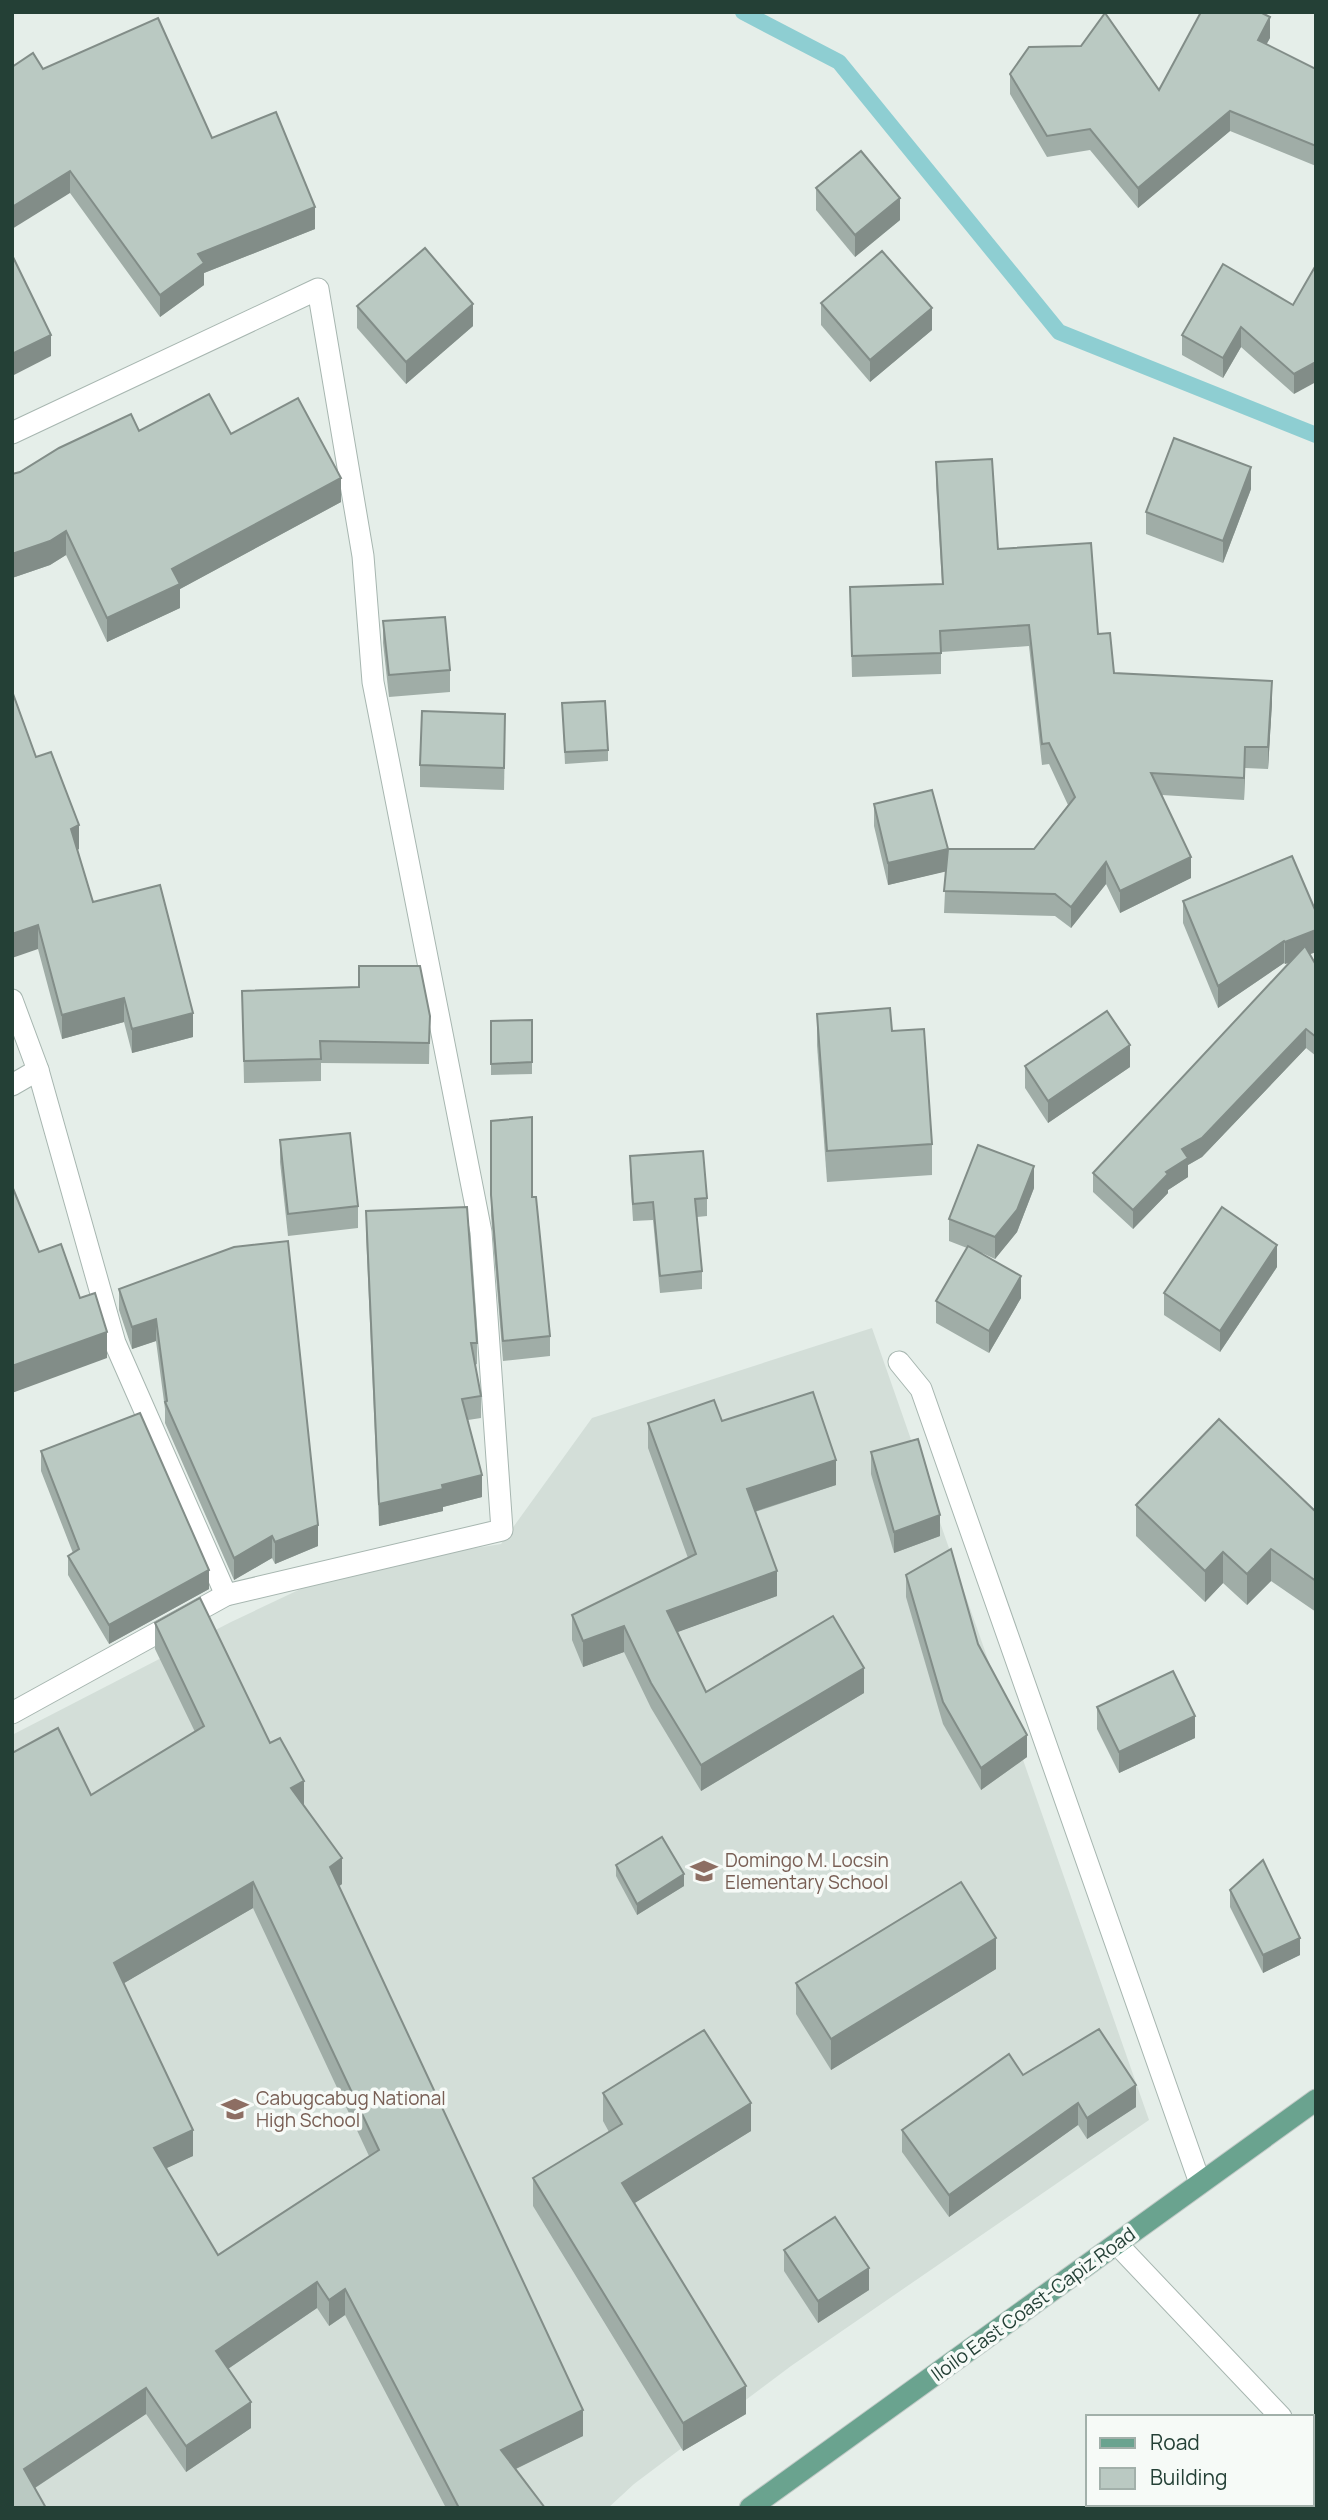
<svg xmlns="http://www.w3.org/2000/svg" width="1328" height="2520" font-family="Manrope,sans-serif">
	<rect width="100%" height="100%" fill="#e5eee9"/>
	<path fill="#d3ded8" d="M872,1328L1149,2120L791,2366L634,2484L608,2508H12V1735L231,1622L343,1569L501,1544L592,1418Z"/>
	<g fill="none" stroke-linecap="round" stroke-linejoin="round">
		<path stroke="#8eced2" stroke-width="16" d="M743,12L839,62L1059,332L1316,435"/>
		<defs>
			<g id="minor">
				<path d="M12,433L318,289L363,556L373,682L481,1232L502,1530L226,1595L12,1713"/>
				<path d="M12,1000L38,1070L12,1085"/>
				<path d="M38,1070L115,1343L226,1595"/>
				<path d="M899,1362L921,1389L1200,2183"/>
				<path d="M1117,2244L1281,2417"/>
				<path d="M1312,2449L1316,2453"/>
			</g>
			<path id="primary" d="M750,2508L1316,2100"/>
		</defs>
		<use href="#minor" stroke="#a7b6b0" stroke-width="23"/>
		<use href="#primary" stroke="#c2cac7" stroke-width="23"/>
		<use href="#minor" stroke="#fff" stroke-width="21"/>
		<use href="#primary" stroke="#6aa38f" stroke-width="21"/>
	</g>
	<g fill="#a0ada7" fill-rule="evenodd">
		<path d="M1270,38L1266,44L1316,69V166L1230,131L1138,208L1090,150L1047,157L1010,94V74L1159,90Z"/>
		<path d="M43,69L212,138L315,229L204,273V285L160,317L70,193Z"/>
		<path d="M816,188L900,220L855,257L816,210Z"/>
		<path d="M1316,265L1294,394L1241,347L1223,378L1182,355V335L1293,305Z"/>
		<path d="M821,303L932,330L870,382L821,325Z"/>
		<path d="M357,306L473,326L406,384L357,328Z"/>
		<path d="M139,431L231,434L341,502L180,589V608L107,642L66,555L50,565L12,578Z"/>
		<path d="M936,462L998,549L1098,634L1114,673L1272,702L1268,769L1245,768L1244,800L1162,795L1191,878L1120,913L1106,884L1071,928L1055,916L944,913L946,871L888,885L874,826V804L948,849H1034L1068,805L1049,764L1042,765L1029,646L941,652V674L852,677L850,587L942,584L936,483Z"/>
		<path d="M1251,489L1223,563L1146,534V512Z"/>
		<path d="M383,621L450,670V692L389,697L383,643Z"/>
		<path d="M562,703L608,750V761L565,764Z"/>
		<path d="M505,736L504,790L420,787V765Z"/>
		<path d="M36,757L79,849L77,850L93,902L193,1037L132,1053L124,1022L62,1039L38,949Z"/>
		<path d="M1292,856L1310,954L1316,965V1056L1306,1048L1202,1157L1188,1165V1177L1168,1190V1193L1133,1229L1093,1192V1173L1289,963L1285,964L1284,963L1218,1008L1183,923V901Z"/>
		<path d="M242,991L430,1016L429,1064L321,1063V1081L244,1083Z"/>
		<path d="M817,1014L932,1144V1175L827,1182L817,1045Z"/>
		<path d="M532,1020V1074L491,1075V1021Z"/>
		<path d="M1025,1066L1130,1067L1048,1123L1025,1088Z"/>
		<path d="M491,1121L532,1197L550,1336V1356L503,1361L491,1215Z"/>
		<path d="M280,1140L358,1206V1228L288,1236L280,1162Z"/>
		<path d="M630,1156L707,1198V1216L697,1217L702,1271V1289L660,1293L653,1220L633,1221L630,1174Z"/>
		<path d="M1034,1188L1017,1232L995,1259L982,1253L1021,1298L989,1353L936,1323V1301L967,1248L949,1241V1219Z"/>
		<path d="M366,1211L477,1343V1364L475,1365L481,1396V1418L468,1420L482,1497L443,1507V1511L379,1526L366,1233Z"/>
		<path d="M234,1247L318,1546L275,1564L272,1558L234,1580L165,1423V1409L156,1341L132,1349L119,1310V1289Z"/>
		<path d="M1277,1267L1220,1352L1164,1315V1293Z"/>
		<path d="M722,1421L836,1485L755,1512L777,1596L677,1632L706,1692L864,1693L701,1791L651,1708L624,1652L583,1667L572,1640V1615L688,1558L648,1448V1423Z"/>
		<path d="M41,1451L209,1589L109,1644L68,1575V1556L73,1553L41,1471Z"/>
		<path d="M871,1452L940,1536L894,1553L871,1474Z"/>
		<path d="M1136,1505L1316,1512V1612L1271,1581L1247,1605L1223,1583L1205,1602L1136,1536Z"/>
		<path d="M906,1575L978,1644L1027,1757L981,1790L943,1724L906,1597Z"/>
		<path d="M155,1623L270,1743L304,1806L342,1884L339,1886L583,2436L516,2469L545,2508H446L345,2315L329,2326L317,2308L228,2369L251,2428L186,2472L146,2414L35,2488L12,2508L91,1795L195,1732L155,1649ZM253,1908L369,2156L218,2255L166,2168L193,2156L124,1983Z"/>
		<path d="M1097,1707L1195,1738L1119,1773L1097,1729Z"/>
		<path d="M616,1865L684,1886L637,1915L616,1876Z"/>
		<path d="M1230,1890L1300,1955L1263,1973L1230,1907Z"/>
		<path d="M996,1969L831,2070L796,2014V1983Z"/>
		<path d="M1023,2075L1136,2107L1087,2139L1078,2125L949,2217L902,2152V2130Z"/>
		<path d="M603,2093L751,2131L634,2203L746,2414L683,2451L533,2206V2178L609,2132L603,2121Z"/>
		<path d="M784,2250L869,2290L818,2323L784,2271Z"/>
	</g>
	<g fill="#828d88">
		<path d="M1270,17V38L1258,60V40Z"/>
		<path d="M1230,111V131L1138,208V188Z"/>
		<path d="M70,171V193L12,229V207Z"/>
		<path d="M900,198V220L855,257V235Z"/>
		<path d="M315,207V229L204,273V285L160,317V295L198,254Z"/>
		<path d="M473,304V326L406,384V362Z"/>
		<path d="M932,308V330L870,382V360Z"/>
		<path d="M1241,327V347L1223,378V358Z"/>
		<path d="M51,335V356L12,376V354Z"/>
		<path d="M1316,362V382L1294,394V374Z"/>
		<path d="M1251,467V489L1223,563V541Z"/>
		<path d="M341,478V502L180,589V608L107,642V618L172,569Z"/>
		<path d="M66,531V555L50,565L12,578V554Z"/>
		<path d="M1272,681V702L1268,769V747Z"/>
		<path d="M1245,747V768L1244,800V778Z"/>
		<path d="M79,825V849L71,852V829Z"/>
		<path d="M948,849V871L888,885V863Z"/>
		<path d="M1191,857V878L1120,913V891Z"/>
		<path d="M1106,862V884L1071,928V907Z"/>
		<path d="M38,925V949L12,958V934Z"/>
		<path d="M1316,930V952L1285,964V942Z"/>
		<path d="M1284,941V963L1218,1008V986Z"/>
		<path d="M124,998V1022L62,1039V1015Z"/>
		<path d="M193,1013V1037L132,1053V1029Z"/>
		<path d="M1306,1029V1048L1202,1157L1188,1165V1177L1168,1190V1193L1133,1229V1210L1166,1172L1182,1149Z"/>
		<path d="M1130,1045V1067L1048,1123V1101Z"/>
		<path d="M1034,1166V1188L1017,1232L995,1259V1237Z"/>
		<path d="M1277,1245V1267L1220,1352V1331Z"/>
		<path d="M1021,1276V1298L989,1353V1331Z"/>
		<path d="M156,1319V1341L132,1349V1327Z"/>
		<path d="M107,1332V1358L12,1393V1366Z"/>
		<path d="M836,1460V1485L747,1514V1489Z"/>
		<path d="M482,1475V1497L443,1507V1511L379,1526V1504L442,1485Z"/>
		<path d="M940,1515V1536L894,1553V1532Z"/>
		<path d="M318,1525V1546L275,1564V1542Z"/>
		<path d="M272,1536V1558L234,1580V1558Z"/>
		<path d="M1271,1549V1581L1247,1605V1574Z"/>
		<path d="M1223,1552V1583L1205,1602V1571Z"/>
		<path d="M209,1570V1589L109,1644V1625Z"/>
		<path d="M777,1571V1596L667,1636V1611Z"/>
		<path d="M624,1626V1652L583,1667V1641Z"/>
		<path d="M864,1668V1693L701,1791V1765Z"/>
		<path d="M1195,1716V1738L1119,1773V1752Z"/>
		<path d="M1027,1735V1757L981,1790V1768Z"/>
		<path d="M304,1781V1807L291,1788Z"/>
		<path d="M342,1858V1884L330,1893V1867Z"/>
		<path d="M684,1874V1886L637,1915V1904Z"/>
		<path d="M253,1882V1908L114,1989V1963Z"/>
		<path d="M996,1938V1969L831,2070V2039Z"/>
		<path d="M1300,1938V1955L1263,1973V1955Z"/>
		<path d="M1136,2085V2107L1087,2139V2118Z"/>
		<path d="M751,2103V2131L622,2211V2183Z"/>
		<path d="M1078,2103V2125L949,2217V2195Z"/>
		<path d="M193,2130V2156L154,2174V2148Z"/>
		<path d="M869,2268V2290L818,2323V2301Z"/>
		<path d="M317,2282V2308L216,2377V2351Z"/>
		<path d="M345,2289V2315L329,2326V2300Z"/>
		<path d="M746,2386V2414L683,2451V2423Z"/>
		<path d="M146,2388V2414L24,2495V2469Z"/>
		<path d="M251,2402V2428L186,2472V2446Z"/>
		<path d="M583,2410V2436L501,2476V2450Z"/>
	</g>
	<g fill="#bac9c2" stroke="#828d88" stroke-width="2" fill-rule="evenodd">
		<path d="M1201,12H1260L1270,17L1258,40L1316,69V146L1230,111L1138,188L1090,129L1047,136L1010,74L1029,47L1081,46L1105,13L1159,90Z"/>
		<path d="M158,18L212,138L276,112L315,207L198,254L204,263L160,295L70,171L12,207V67L33,53L43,69Z"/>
		<path d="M861,151L900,198L855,235L816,188Z"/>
		<path d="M425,248L473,304L406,362L357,306Z"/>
		<path d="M882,251L932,308L870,360L821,303Z"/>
		<path d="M12,255L51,335L12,354Z"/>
		<path d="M1223,264L1293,305L1316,265V362L1294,374L1241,327L1223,358L1182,335Z"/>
		<path d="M209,394L231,434L298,398L341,478L172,569L180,584L107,618L66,531L50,541L12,554V474L20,472L59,448L131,414L139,431Z"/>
		<path d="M1174,438L1251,467L1223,541L1146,512Z"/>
		<path d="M992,459L998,549L1091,543L1098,634L1110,633L1114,673L1272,681L1268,747H1245L1244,778L1151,773L1191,857L1120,891L1106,862L1071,907L1055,894L944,891L948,849H1034L1075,797L1049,743L1042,744L1029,625L940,631L941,653L852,656L850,587L943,584L936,462Z"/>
		<path d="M445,617L450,670L389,675L383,621Z"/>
		<path d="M12,691L36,757L51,752L79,825L71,829L93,902L160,885L193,1013L132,1029L124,998L62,1015L38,925L12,934Z"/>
		<path d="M605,701L608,750L565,752L562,703Z"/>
		<path d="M422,711L505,714L504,768L420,765Z"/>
		<path d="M932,790L948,849L888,863L874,804Z"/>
		<path d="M1292,856L1316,912V930L1285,942L1284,941L1218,986L1183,901Z"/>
		<path d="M1305,946L1316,965V1037L1306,1029L1202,1138L1182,1149L1188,1158L1166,1172L1168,1174L1133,1210L1093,1173Z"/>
		<path d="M359,966H420L430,1016L429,1043L320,1041L321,1059L244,1061L242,991L359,987Z"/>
		<path d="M890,1008L892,1031L924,1029L932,1144L827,1151L817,1014Z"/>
		<path d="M1107,1011L1130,1045L1048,1101L1025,1066Z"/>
		<path d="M532,1020V1062L491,1064V1021Z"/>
		<path d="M532,1117V1197H536L550,1336L503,1341L491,1195V1121Z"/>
		<path d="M350,1133L358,1206L288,1214L280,1140Z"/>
		<path d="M978,1145L1034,1166L1017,1210L995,1237L949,1219Z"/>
		<path d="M703,1151L707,1198L695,1199L702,1271L660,1276L653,1202L633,1204L630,1156Z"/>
		<path d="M12,1186L39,1252L61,1244L80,1298L95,1293L107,1332L12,1366Z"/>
		<path d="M467,1207L477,1343H471L481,1396L462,1399L482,1475L442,1485L443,1489L379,1504L366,1211Z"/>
		<path d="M1222,1207L1277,1245L1220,1331L1164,1293Z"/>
		<path d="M288,1241L318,1525L275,1542L272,1536L234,1558L165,1402L167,1401L156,1319L132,1327L119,1289L234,1247Z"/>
		<path d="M968,1246L1021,1276L989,1331L936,1301Z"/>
		<path d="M813,1392L836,1460L747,1489L777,1571L667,1611L706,1692L833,1616L864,1668L701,1765L651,1683L624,1626L583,1641L572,1615L696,1554L648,1423L714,1400L722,1421Z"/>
		<path d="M140,1413L209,1570L109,1625L68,1556L79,1549L41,1451Z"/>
		<path d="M1219,1419L1316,1512V1581L1271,1549L1247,1574L1223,1552L1205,1571L1136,1505Z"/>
		<path d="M918,1439L940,1515L894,1532L871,1452Z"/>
		<path d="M951,1549L978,1644L1027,1735L981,1768L943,1702L906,1575Z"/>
		<path d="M200,1598L270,1743L280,1738L304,1781L291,1788L342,1858L330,1867L583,2410L501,2450L545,2508H459L345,2289L329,2300L317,2282L216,2351L251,2402L186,2446L146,2388L24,2469L46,2508H12V1753L58,1728L91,1795L204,1726L155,1623ZM253,1882L379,2150L218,2255L154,2148L193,2130L114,1963Z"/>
		<path d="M1173,1671L1195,1716L1119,1752L1097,1707Z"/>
		<path d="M662,1837L684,1874L637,1904L616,1865Z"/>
		<path d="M1263,1860L1300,1938L1263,1955L1230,1890Z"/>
		<path d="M961,1882L996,1938L831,2039L796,1983Z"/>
		<path d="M1099,2029L1136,2085L1087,2118L1078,2103L949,2195L902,2130L1009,2054L1023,2075Z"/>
		<path d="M704,2030L751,2103L622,2183L746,2386L683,2423L533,2178L622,2124L603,2093Z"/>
		<path d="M835,2217L869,2268L818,2301L784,2250Z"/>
	</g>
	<defs>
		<symbol id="school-bare" viewBox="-9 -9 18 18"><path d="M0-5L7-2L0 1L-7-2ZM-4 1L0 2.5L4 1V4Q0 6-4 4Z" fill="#8d6e63" stroke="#f6faf7" stroke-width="2.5" paint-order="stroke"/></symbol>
	</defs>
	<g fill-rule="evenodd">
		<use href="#school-bare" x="685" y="1852" width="38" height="38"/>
		<use href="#school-bare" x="216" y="2090" width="38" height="38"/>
	</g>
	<g text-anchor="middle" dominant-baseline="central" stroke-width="7" stroke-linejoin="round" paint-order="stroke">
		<g font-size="19" fill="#785e54" stroke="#f6faf7" text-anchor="start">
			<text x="725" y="1860">Domingo M. Locsin<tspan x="725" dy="22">Elementary School</tspan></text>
			<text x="256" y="2098">Cabugcabug National<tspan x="256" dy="22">High School</tspan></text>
		</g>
		<g font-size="19" fill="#244036" stroke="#f6faf7">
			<text transform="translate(1033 2304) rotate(-36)">Iloilo East Coast-Capiz Road</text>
		</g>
	</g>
	<rect width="1328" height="2520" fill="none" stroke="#244036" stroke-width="28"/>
	<rect x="1086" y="2415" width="228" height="91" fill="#f6faf7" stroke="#a2b0aa" stroke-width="2"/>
	<rect x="1100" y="2438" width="35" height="10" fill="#6aa38f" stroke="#a2b0aa" stroke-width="2"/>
	<text x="1150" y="2450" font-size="21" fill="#244036">Road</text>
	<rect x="1100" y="2468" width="35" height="21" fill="#bac9c2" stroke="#a2b0aa" stroke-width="2"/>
	<text x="1150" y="2485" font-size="21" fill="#244036">Building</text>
</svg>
